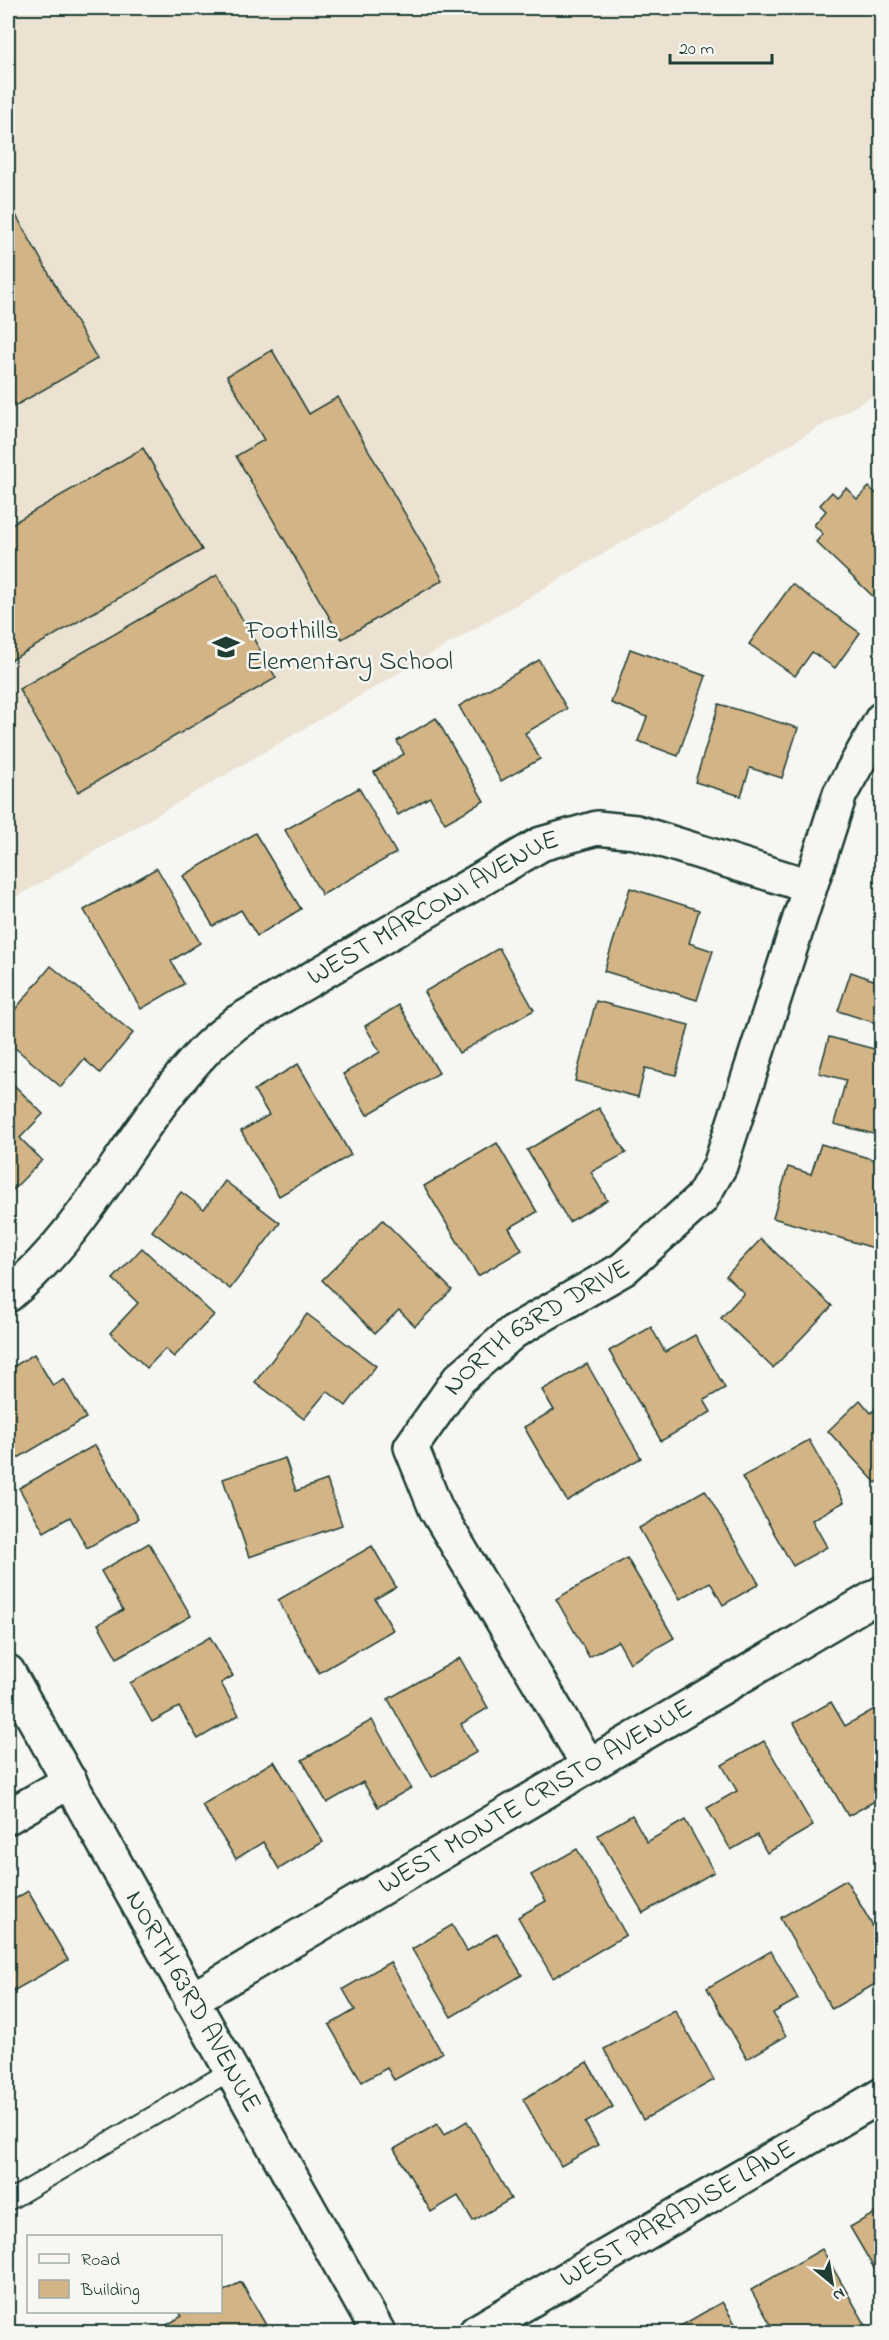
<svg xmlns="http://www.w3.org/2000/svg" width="889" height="2340" font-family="'Indie Flower',sans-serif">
	<rect width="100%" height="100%" fill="#f6f6f2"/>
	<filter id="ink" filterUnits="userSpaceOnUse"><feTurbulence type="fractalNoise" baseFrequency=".0167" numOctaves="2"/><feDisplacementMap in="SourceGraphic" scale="12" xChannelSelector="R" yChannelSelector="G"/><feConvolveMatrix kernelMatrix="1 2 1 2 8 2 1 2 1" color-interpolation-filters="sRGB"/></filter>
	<g filter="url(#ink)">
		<path fill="#ebe2d2" d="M8,8H881V391L8,902Z"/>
		<g fill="#d2b486" stroke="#1f3d34" stroke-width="1.5">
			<path d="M8,201L97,359L8,410Z"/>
			<path d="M272,350L309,414L338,397L443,580L342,639L236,456L264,440L227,376Z"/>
			<path d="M143,448L202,550L8,662V526Z"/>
			<path d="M869,487L882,499L880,603L816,542L823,534L814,525L826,511L820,505L832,492L837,497L846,488L857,499Z"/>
			<path d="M217,575L276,678L78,792L19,689Z"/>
			<path d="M792,584L860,633L835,668L812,652L795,676L749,644Z"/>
			<path d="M630,649L706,676L678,756L638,741L647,717L611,703Z"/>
			<path d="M539,660L567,709L525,733L540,759L501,781L459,706Z"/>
			<path d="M719,704L798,728L782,778L750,768L741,796L695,782Z"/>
			<path d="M436,718L484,801L445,823L430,797L398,815L374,772L404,754L397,741Z"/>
			<path d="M359,788L396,853L322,895L285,830Z"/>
			<path d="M255,833L301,909L257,936L241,910L213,926L183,876Z"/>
			<path d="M157,868L200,943L171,961L184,984L141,1009L84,910Z"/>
			<path d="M630,888L699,910L689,943L713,951L697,1000L604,971Z"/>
			<path d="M499,948L534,1010L459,1053L424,992Z"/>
			<path d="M882,964V1025L838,1011L851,972L876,981Z"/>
			<path d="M51,966L133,1033L100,1073L84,1059L61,1087L8,1042V1018Z"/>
			<path d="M596,1001L689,1025L676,1075L645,1068L638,1097L575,1081Z"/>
			<path d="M399,1005L439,1073L367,1115L343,1074L380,1052L365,1026Z"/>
			<path d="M829,1037L882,1051V1136L834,1124L846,1080L819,1073Z"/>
			<path d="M298,1064L351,1155L279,1196L241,1131L269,1115L254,1090Z"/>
			<path d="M8,1079L43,1114L20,1138L42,1160L8,1195Z"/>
			<path d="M599,1108L626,1153L591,1172L607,1200L569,1222L527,1150Z"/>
			<path d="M497,1143L537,1212L509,1228L522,1250L478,1276L424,1186Z"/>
			<path d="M821,1144L882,1162L875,1194L882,1196V1223L874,1248L773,1218L788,1167L811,1174Z"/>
			<path d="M225,1181L280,1223L230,1289L152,1231L181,1192L204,1209Z"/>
			<path d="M383,1220L452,1290L415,1326L399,1310L375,1333L322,1280Z"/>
			<path d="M761,1239L832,1306L773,1368L721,1318L744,1293L726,1276Z"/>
			<path d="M142,1248L214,1315L174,1357L165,1349L147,1368L110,1333L138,1303L113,1279Z"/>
			<path d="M307,1314L376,1366L346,1406L327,1391L304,1419L255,1382Z"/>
			<path d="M651,1327L665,1352L695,1335L725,1388L704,1400L711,1412L661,1441L609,1351Z"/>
			<path d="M34,1354L53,1386L64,1379L86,1418L8,1464V1370Z"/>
			<path d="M587,1364L641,1458L567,1501L524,1427L554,1410L542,1390Z"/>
			<path d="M860,1400L871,1413L882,1403V1478L876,1483L828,1431Z"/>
			<path d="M809,1440L844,1502L812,1520L827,1547L793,1566L742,1477Z"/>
			<path d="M95,1445L138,1519L87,1548L70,1517L44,1532L19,1488Z"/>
			<path d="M285,1458L296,1491L327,1480L342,1525L249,1557L223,1479Z"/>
			<path d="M705,1490L759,1584L723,1605L710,1582L680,1599L639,1528Z"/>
			<path d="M149,1543L191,1616L117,1658L98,1624L123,1610L101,1571Z"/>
			<path d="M372,1546L396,1587L375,1599L393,1630L319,1673L278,1600Z"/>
			<path d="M627,1558L674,1638L630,1663L618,1641L589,1657L556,1599Z"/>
			<path d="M210,1637L233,1676L221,1683L239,1715L198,1739L179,1707L152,1722L130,1683Z"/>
			<path d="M460,1658L488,1708L461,1724L477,1752L432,1777L388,1699Z"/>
			<path d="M831,1702L845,1726L876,1708L882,1718V1797L848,1816L794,1723Z"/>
			<path d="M372,1720L411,1788L378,1807L363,1782L327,1803L302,1760Z"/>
			<path d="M764,1741L813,1826L767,1853L757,1835L731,1850L707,1808L737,1791L722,1765Z"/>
			<path d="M274,1761L323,1842L279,1869L263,1842L236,1859L202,1805Z"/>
			<path d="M632,1815L647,1842L685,1820L714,1872L643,1913L598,1835Z"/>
			<path d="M577,1849L626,1935L553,1978L518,1917L546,1901L531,1875Z"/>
			<path d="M846,1880L882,1942V1980L832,2009L780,1918Z"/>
			<path d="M28,1891L68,1960L8,1994V1903Z"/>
			<path d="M452,1925L467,1951L497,1933L522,1975L451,2017L412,1949Z"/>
			<path d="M771,1951L798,1999L773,2013L786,2036L747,2059L707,1988Z"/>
			<path d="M390,1962L442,2053L394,2080L387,2068L362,2082L329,2025L355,2010L343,1989Z"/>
			<path d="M675,2010L714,2080L643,2120L604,2049Z"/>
			<path d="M587,2062L613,2107L585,2123L598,2145L561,2166L523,2099Z"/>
			<path d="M467,2121L511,2199L473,2221L458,2196L431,2212L394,2149L437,2124L444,2135Z"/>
			<path d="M882,2209V2282L850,2227Z"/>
			<path d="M822,2249L868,2329L862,2332H775L751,2290Z"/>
			<path d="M241,2282L270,2332H162L160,2329L182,2316L179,2312H220V2293Z"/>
			<path d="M722,2302L740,2332H670Z"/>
		</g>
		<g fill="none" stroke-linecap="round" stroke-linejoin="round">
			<defs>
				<path id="lane" d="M8,2201L230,2071"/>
				<g id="street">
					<path id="s1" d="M8,1295C91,1227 133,1125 205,1050C214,1040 226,1032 236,1023L541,844L597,828L636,832L809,886"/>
					<path id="s2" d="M589,1766L436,1509L411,1447L459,1379L513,1332L623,1269L701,1199L720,1166L840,794L882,719"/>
					<path d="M8,1817L70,1781"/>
					<path id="s3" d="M191,2000L882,1593"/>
				</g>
				<g id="secondary">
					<path id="s4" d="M8,1672L378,2332"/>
					<path id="s5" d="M476,2332L882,2095"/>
				</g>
			</defs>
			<use href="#lane" stroke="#1f3d34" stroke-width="22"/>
			<use href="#street" stroke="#1f3d34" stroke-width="38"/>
			<use href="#secondary" stroke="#1f3d34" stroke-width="38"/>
			<use href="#lane" stroke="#f6f6f2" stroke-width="18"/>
			<use href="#street" stroke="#f6f6f2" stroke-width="33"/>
			<use href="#secondary" stroke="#f6f6f2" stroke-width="33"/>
		</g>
	</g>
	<defs>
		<symbol id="school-bare" viewBox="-9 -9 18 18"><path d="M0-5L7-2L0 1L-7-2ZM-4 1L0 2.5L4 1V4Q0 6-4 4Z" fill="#1f3d34" stroke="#f6f6f2" stroke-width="2.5" paint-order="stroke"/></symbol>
	</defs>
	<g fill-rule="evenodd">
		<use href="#school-bare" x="207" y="628" width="38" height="38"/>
	</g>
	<g text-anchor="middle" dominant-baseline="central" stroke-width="5" stroke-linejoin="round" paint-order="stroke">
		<g font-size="27" fill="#1f3d34" stroke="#f6f6f2" text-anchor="start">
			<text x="246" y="631">Foothills<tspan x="246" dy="31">Elementary School</tspan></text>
		</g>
		<g font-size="27" fill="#1f3d34" stroke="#f6f6f2">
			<text stroke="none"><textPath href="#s1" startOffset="585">WEST MARCONI AVENUE</textPath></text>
			<text stroke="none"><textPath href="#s2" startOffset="543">NORTH 63RD DRIVE</textPath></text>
			<text stroke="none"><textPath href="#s3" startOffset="400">WEST MONTE CRISTO AVENUE</textPath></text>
			<text stroke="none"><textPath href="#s4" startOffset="378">NORTH 63RD AVENUE</textPath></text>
			<text stroke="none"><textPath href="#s5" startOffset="234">WEST PARADISE LANE</textPath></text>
		</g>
	</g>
	<rect width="889" height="2340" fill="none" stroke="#f6f6f2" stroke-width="30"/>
	<rect x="15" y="15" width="859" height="2310" fill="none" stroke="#1f3d34" stroke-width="2" filter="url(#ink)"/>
	<rect x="27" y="2235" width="195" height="78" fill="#f6f6f2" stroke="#a0aca6" stroke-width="1.5"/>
	<rect x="39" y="2254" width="30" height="9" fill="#f6f6f2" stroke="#a0aca6" stroke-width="1.5"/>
	<text x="81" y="2265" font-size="18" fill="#1f3d34">Road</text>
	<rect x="39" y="2280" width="30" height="18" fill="#d2b486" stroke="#a0aca6" stroke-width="1.5"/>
	<text x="81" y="2295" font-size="18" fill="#1f3d34">Building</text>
	<g transform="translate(832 2283) rotate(150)" stroke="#f6f6f2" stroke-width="4.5" paint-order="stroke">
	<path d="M0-4.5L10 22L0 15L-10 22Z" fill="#1f3d34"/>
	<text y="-9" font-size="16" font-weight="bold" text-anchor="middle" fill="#1f3d34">N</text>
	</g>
	<path d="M670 54v9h102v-9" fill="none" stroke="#1f3d34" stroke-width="3"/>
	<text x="679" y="54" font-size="18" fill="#1f3d34" stroke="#f6f6f2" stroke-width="4.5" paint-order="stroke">20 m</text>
</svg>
